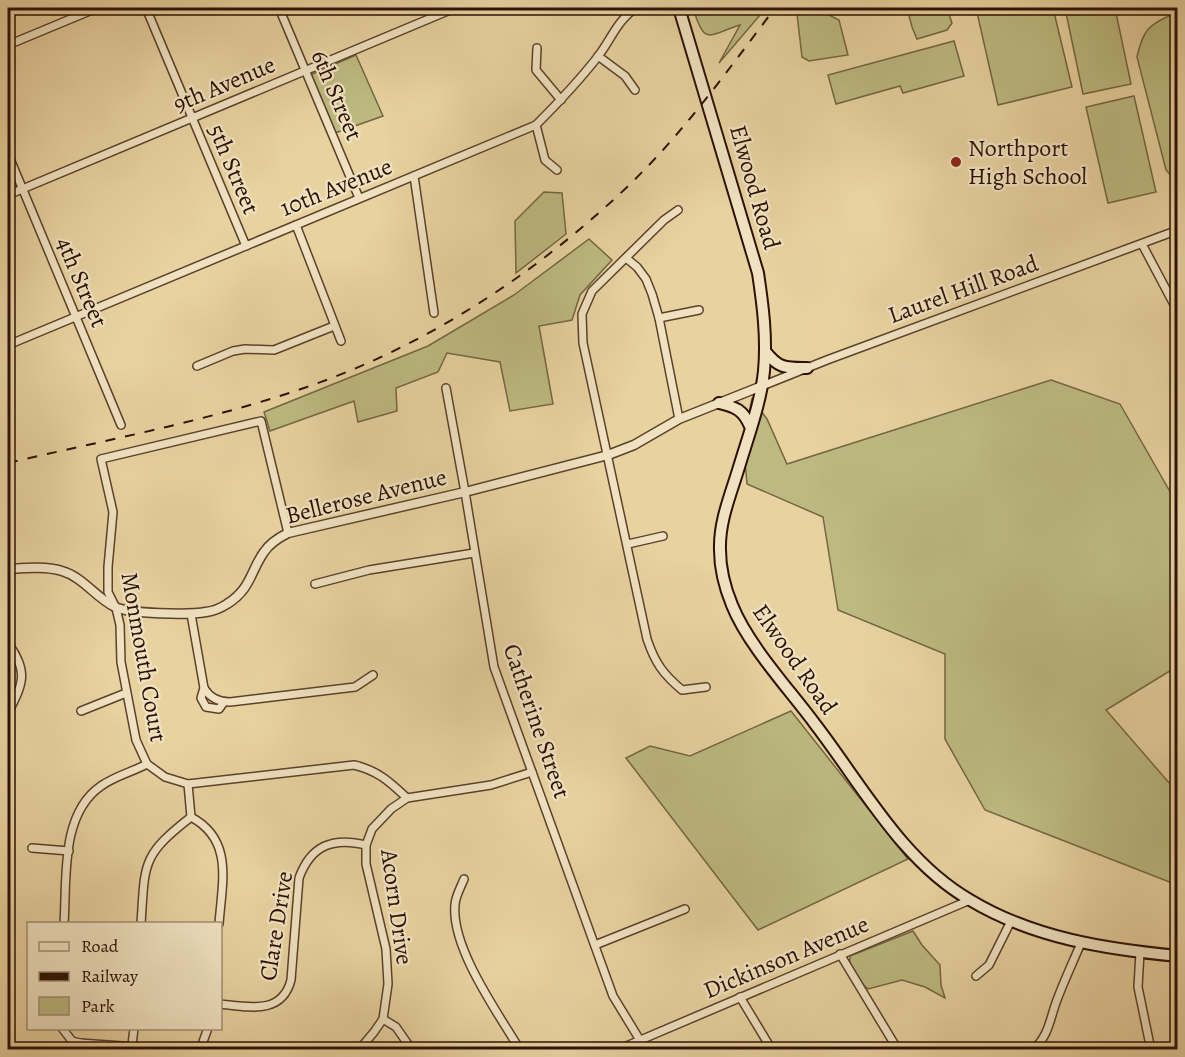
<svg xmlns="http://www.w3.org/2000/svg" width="1185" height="1057" font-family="Alegreya,serif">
	<rect width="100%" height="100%" fill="#e8d2a0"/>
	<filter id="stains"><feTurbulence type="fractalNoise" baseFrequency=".00333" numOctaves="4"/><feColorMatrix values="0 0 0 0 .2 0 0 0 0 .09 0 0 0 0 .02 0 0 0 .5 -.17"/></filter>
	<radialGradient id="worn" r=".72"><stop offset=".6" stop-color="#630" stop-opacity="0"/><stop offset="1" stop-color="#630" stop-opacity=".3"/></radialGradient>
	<g fill="#bcba80" stroke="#746642" stroke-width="1.5">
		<path d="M693,8H702L704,12L721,8H766L719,63L740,25C708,35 705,47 693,8Z"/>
		<path d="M907,8H947L952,23L947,30L917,39L912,27Z"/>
		<path d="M976,8H1053L1072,87L998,105Z"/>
		<path d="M1065,8H1115L1131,84L1083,94Z"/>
		<path d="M817,9L839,20L848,55L809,61L802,57L797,14Z"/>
		<path d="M1173,14L1178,15L1177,182L1166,170L1137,57C1143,30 1148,25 1173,14Z"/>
		<path d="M954,41L964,76L903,93L900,86L836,104L828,75Z"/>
		<path d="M356,55L383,116L335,133L310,75Z"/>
		<path d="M1134,96L1156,192L1108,203L1086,107Z"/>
		<path d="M544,192L562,193L566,234L516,273L515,221Z"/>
		<path d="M589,239L612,260L580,295L572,320L539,326L553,404L510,411L500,362L447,353L438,372L396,388L397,411L358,422L354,401L270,431L264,412L428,346L514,295Z"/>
		<path d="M1051,380L1120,404L1177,504L1178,666L1106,710L1177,792V885L985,810L945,739V654L838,610L823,517L747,484L743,438L752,399L767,419L787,464Z"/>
		<path d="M791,711L908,859L758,930L626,758L650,746L690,756Z"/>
		<path d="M913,931L922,945L940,965L941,985L945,998L925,987L902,980L868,989C858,981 848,969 850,956Z"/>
	</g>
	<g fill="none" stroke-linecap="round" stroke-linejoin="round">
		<defs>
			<g id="minor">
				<path d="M146,8L246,246"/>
				<path d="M279,8L359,198"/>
				<path d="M8,45L97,8"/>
				<path d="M537,48L536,70L561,100"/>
				<path d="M598,56L625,76L635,90"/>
				<path d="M536,125L545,160L557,170"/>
				<path d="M8,154L121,425"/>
				<path d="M414,176L434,313"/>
				<path d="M8,195L455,8"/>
				<path d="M678,210L664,220L592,291L582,314L583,343L647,639C655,663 663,674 682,690L706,687"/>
				<path d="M296,225L341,341"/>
				<path d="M1142,244L1178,312"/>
				<path d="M626,258L637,267L646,279L652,294L659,318L679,419"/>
				<path d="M659,318L699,310"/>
				<path d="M8,345L536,125C557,104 577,83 596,59C610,42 617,20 636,8"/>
				<path d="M197,366L233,351L245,349L274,350L334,326"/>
				<path d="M762,386L827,360L1178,230"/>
				<path d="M446,388L465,492L494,667L613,996L646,1050"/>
				<path d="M288,533L261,421L101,459L113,512L108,567V592L116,608L120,625L121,662L136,740L147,764L165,777L188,784L354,765C377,770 390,782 407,798"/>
				<path d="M628,544L663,536"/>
				<path d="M315,584L369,570L474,553"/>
				<path d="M191,614L204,688C210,698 219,702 230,702L355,687L373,675"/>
				<path d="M8,643C29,672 23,684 8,713"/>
				<path d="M204,688L201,698L206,707L219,709L224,702"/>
				<path d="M81,711L126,693"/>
				<path d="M188,784L191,817"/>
				<path d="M191,817C234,840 222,882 219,924"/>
				<path d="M32,848L69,851"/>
				<path d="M464,879C461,887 455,897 455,905C451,948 498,1013 520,1050"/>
				<path d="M64,924C67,879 60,814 101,786C115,776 132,772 147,764"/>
				<path d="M141,924C145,863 141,856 191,817"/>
				<path d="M595,945L685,909"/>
				<path d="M1140,952L1138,987L1151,1050"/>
				<path d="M840,954L898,1050"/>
				<path d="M976,976L989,965L1011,921"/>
				<path d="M740,997L772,1050"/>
				<path d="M220,1004C249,1007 282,1015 291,980L299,878C311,845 333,837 366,845"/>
				<path d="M383,1019L396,1027L412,1050"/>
				<path d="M62,1028L72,1041L80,1043"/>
				<path d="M132,1045L134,1028"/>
				<path d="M76,1050L80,1043L178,1050"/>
				<path d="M200,1050L208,1028"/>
				<path d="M359,1050L374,1032L383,1019L388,984L386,949L366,864V845L372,829L391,809L407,798L491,785L532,772"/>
				<path d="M617,1050L970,900"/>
				<path d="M1033,1050C1049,1036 1050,1018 1057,1000C1064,981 1073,962 1081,943"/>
			</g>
			<path id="tertiary" d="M8,569C25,568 46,566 62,571C83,577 96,598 115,607C130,614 189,615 206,612C213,611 221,608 227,604C251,589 250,572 264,552C270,543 278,538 288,533L465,492L608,455L634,445L679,419L762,386"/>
			<g id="secondary">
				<path d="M679,8L758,273C763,306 767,338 764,371C761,402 748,437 739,467C731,494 719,521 720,550C720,567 725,588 732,605C748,645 789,689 815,724C862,785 902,861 970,900C1033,938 1105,949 1178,956"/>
				<path d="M765,351C779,369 786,368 807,368"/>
				<path d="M719,403C736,407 743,410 750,426"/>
			</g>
		</defs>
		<use href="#minor" stroke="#5b412b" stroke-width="10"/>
		<use href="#tertiary" stroke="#5b412b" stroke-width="11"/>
		<use href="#secondary" stroke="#2c1104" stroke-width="14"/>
		<use href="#minor" stroke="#f0e2c1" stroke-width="7"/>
		<use href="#tertiary" stroke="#f0e2c1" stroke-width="8"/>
		<use href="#secondary" stroke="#f0e2c1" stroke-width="10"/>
		<path stroke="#2c1104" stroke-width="2" stroke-dasharray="10 10" stroke-linecap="butt" d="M8,463C106,440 208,421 304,388C424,347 533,276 625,189C682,135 728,70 775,8"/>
	</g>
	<circle fill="#8f2418" stroke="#f0e2c1" stroke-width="2" cx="956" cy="162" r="6"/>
	<g text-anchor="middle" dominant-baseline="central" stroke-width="4.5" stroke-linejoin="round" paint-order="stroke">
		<g font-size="24" fill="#2c1104" stroke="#f0e2c1">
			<text transform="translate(224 84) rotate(-23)">9th Avenue</text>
			<text transform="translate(337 95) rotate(67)">6th Street</text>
			<text transform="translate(234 169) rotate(67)">5th Street</text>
			<text transform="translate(336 187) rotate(-22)">10th Avenue</text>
			<text transform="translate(755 187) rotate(74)">Elwood Road</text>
			<text transform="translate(82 282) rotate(67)">4th Street</text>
			<text transform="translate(963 289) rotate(-20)">Laurel Hill Road</text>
			<text transform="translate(366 496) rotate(-14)">Bellerose Avenue</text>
			<text transform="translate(144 657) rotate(80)">Monmouth Court</text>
			<text transform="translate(795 659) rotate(55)">Elwood Road</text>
			<text transform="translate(537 721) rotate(71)">Catherine Street</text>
			<text transform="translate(397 907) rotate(82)">Acorn Drive</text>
			<text transform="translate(276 926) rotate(-81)">Clare Drive</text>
			<text transform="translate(786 957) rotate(-23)">Dickinson Avenue</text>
		</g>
		<g font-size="24" fill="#2c1104" stroke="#f0e2c1" text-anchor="start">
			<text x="968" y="148">Northport<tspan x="968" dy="28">High School</tspan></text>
		</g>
	</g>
	<rect width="1185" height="1057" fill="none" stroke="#e8d2a0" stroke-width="30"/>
	<rect x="9" y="9" width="1167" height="1039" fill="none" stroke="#2c1104" stroke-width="3"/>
	<rect x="15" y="15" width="1155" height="1027" fill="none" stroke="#2c1104" stroke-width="1.5"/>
	<rect x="27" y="922" width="195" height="108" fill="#f0e2c1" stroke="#a28e75" stroke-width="1.5"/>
	<rect x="39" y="942" width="30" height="9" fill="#f0e2c1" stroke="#a28e75" stroke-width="1.5"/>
	<text x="81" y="952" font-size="18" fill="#2c1104">Road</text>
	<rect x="39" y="972" width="30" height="9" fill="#2c1104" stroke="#a28e75" stroke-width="1.5"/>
	<text x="81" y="982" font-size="18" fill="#2c1104">Railway</text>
	<rect x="39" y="997" width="30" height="18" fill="#bcba80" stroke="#a28e75" stroke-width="1.5"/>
	<text x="81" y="1012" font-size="18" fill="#2c1104">Park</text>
	<rect width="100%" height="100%" filter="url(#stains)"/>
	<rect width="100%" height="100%" fill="url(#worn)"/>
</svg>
